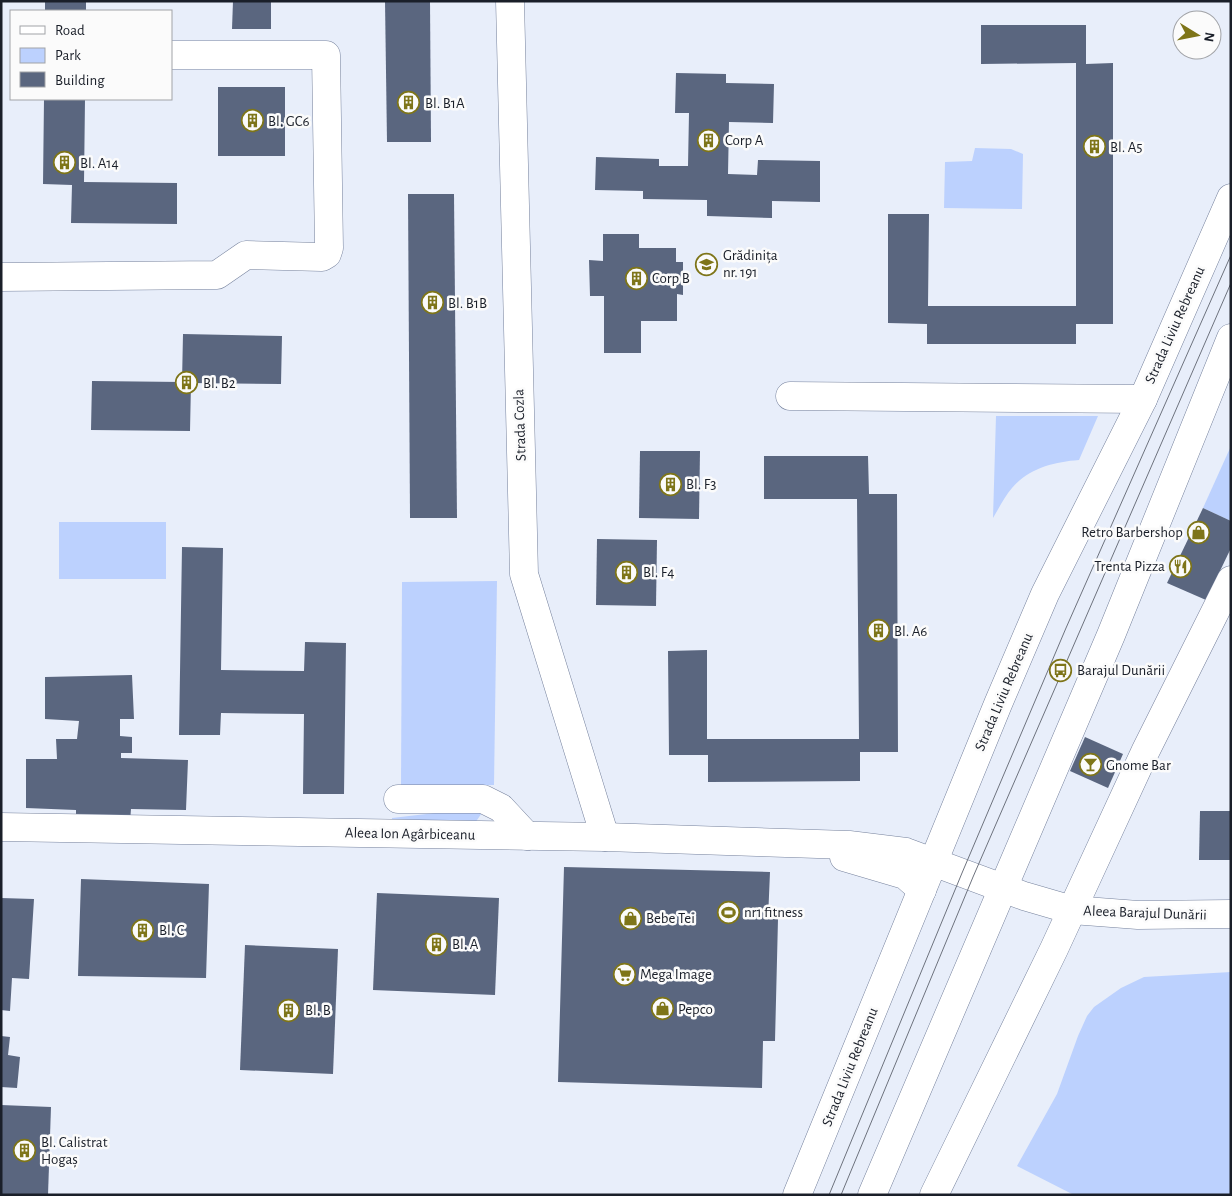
<svg xmlns="http://www.w3.org/2000/svg" width="1232" height="1196" font-family="'Alegreya Sans',sans-serif">
	<rect width="100%" height="100%" fill="#e8eefa"/>
	<g fill="#bcd1fe">
		<path d="M975,148L1011,149L1023,154L1022,209L944,208L945,162L972,161Z"/>
		<path d="M996,416H1098L1079,460C1054,462 1029,468 1012,488C1005,496 999,508 993,518Z"/>
		<path d="M1231,446V521L1203,508Z"/>
		<rect x="59" y="522" width="107" height="57"/>
		<path d="M497,581L494,785L401,787L402,582Z"/>
		<path d="M486,807L475,823L392,841V818Z"/>
		<path d="M1231,972V1195H1074L1017,1166L1057,1094L1078,1036L1087,1016L1094,1007L1121,988L1144,977Z"/>
	</g>
	<g fill="#5a667f">
		<rect x="45" y="1" width="41" height="10"/>
		<path d="M233,1H271V29H232Z"/>
		<path d="M385,1H430L431,142H387Z"/>
		<path d="M981,25H1086V64L1113,63V324H1076V344H927V324L888,323V214H929L928,306H1076V63L981,64Z"/>
		<path d="M676,73L726,74V83L774,84L773,123L729,122L728,174L757,175L758,160L820,161V202L772,201V218L707,216V200L643,199V191L595,190L596,157L659,159V166H688L689,113H675Z"/>
		<rect x="218" y="87" width="67" height="69"/>
		<path d="M44,99H85L84,182L177,183V224L71,223L72,185L43,184Z"/>
		<path d="M408,194H454L457,518H410Z"/>
		<path d="M603,234H639V248H676V262H683V295L677,294V321H641V353H604V296H590L589,260L603,261Z"/>
		<path d="M183,334L282,336L281,384L191,383L190,431L91,430L92,381L182,382Z"/>
		<path d="M640,451H700L699,519L639,518Z"/>
		<path d="M764,456H868L869,494H897L898,752H860V781L708,782V755H669L668,651L707,650V739H859L857,499H764Z"/>
		<path d="M1203,508L1231,521V548L1206,600L1167,583Z"/>
		<path d="M597,539L657,540L656,606L596,605Z"/>
		<path d="M182,547L223,548L221,670L304,671L305,642L346,643L344,794H303L304,714L221,713L220,735H179Z"/>
		<path d="M132,675L134,719H120V736L132,737V753H121V758L188,760L186,810L131,809L130,822L76,821V810L26,808V759H57L56,739H77L79,721L45,719V677Z"/>
		<path d="M1085,737L1123,754L1108,788L1070,771Z"/>
		<path d="M1200,811H1231V860H1199Z"/>
		<path d="M564,867L770,872L768,919H778L775,1041H763L762,1088L558,1082Z"/>
		<path d="M81,879L209,884L206,978L78,976Z"/>
		<path d="M377,893L499,898L495,995L373,990Z"/>
		<path d="M1,898L34,899L29,979L12,978L10,1011L1,1010Z"/>
		<path d="M245,945L338,949L333,1074L240,1070Z"/>
		<path d="M1,1036L10,1037L8,1055L20,1057L17,1088L1,1087Z"/>
		<path d="M1,1105L51,1107L48,1195H1Z"/>
	</g>
	<g fill="none" stroke-linecap="round" stroke-linejoin="round">
		<defs>
			<g id="minor">
				<path d="M510,1L524,574L605,837"/>
				<path d="M1,277L217,275L246,255L322,257L327,254L329,248L326,55H171"/>
				<path d="M790,396L1143,399"/>
				<path d="M398,799H483L501,808L527,836"/>
				<path d="M1,827L605,837L849,845L906,852L1024,896L1072,910L1138,915L1231,914"/>
				<path d="M844,857L905,875L922,890"/>
				<path d="M797,1195L998,704L1045,594L1143,399L1231,198"/>
				<path d="M872,1195L1111,635L1231,338"/>
				<path d="M934,1195L1054,949L1145,752L1231,580"/>
			</g>
		</defs>
		<use href="#minor" stroke="#76829d" stroke-width="29"/>
		<use href="#minor" stroke="#fff" stroke-width="28"/>
		<g stroke="#6d727d" stroke-width="1">
			<path d="M829,1195L962,873L1066,628L1231,255"/>
			<path d="M841,1195L973,877L1231,283"/>
		</g>
	</g>
	<defs>
		<symbol id="building-ring" viewBox="-11 -11 22 22"><circle r="9.5" fill="#fbfbfb" stroke="#7e7519" stroke-width="1.5"/><path d="M-4-6H4V6H1V3H-1V6H-4ZM-2.5-4.3h1.7v1.8h-1.7ZM.8-4.3h1.7v1.8H.8ZM-2.5-1h1.7V.8h-1.7ZM.8-1h1.7V.8H.8Z" fill="#7e7519"/></symbol>
		<symbol id="school-ring" viewBox="-11 -11 22 22"><circle r="9.5" fill="#fbfbfb" stroke="#7e7519" stroke-width="1.5"/><path d="M0-5L7-2L0 1L-7-2ZM-4 1L0 2.5L4 1V4Q0 6-4 4Z" fill="#7e7519"/></symbol>
		<symbol id="shop-ring" viewBox="-11 -11 22 22"><circle r="9.5" fill="#fbfbfb" stroke="#7e7519" stroke-width="1.5"/><path d="M-5-2.5h2.3a2.7 3.5 0 0 1 5.4 0H5L5.5 6h-11ZM-1.5-2.5h3a1.5 2.3 0 0 0-3 0Z" fill="#7e7519"/></symbol>
		<symbol id="restaurant-ring" viewBox="-11 -11 22 22"><circle r="9.5" fill="#fbfbfb" stroke="#7e7519" stroke-width="1.5"/><path d="M-5-6h1v4h1v-4h1v4h1v-4h1v5L-1.5 .5V6h-2V.5L-5-1ZM5-6V6H3V1.5H1.5Q1.5-4 5-6Z" fill="#7e7519"/></symbol>
		<symbol id="bus-ring" viewBox="-11 -11 22 22"><circle r="9.5" fill="#fbfbfb" stroke="#7e7519" stroke-width="1.5"/><path d="M-5-6H5V4H4V6H2V4H-2V6H-4V4H-5ZM-3.5-4V0h7V-4ZM-3.5 1.2v1.5H-2V1.2ZM2 1.2v1.5H3.5V1.2Z" fill="#7e7519"/></symbol>
		<symbol id="bar-ring" viewBox="-11 -11 22 22"><circle r="9.5" fill="#fbfbfb" stroke="#7e7519" stroke-width="1.5"/><path d="M-6-5H6L.8 .8V4.5H3.5V6h-7V4.5H-.8V.8Z" fill="#7e7519"/></symbol>
		<symbol id="stadium-ring" viewBox="-11 -11 22 22"><circle r="9.5" fill="#fbfbfb" stroke="#7e7519" stroke-width="1.5"/><path d="M0-5a6.5 5 0 1 0 0 10a6.5 5 0 1 0 0-10ZM-3.5-1.8h7v3.6h-7Z" fill="#7e7519"/></symbol>
		<symbol id="supermarket-ring" viewBox="-11 -11 22 22"><circle r="9.5" fill="#fbfbfb" stroke="#7e7519" stroke-width="1.5"/><path d="M-6-5.5h2.5l.6 2H6L4.5 2H-2.5L-4.4-4H-6ZM-1.5 3.2a1.3 1.3 0 1 0 .1 0ZM3 3.2a1.3 1.3 0 1 0 .1 0Z" fill="#7e7519"/></symbol>
	</defs>
	<g fill-rule="evenodd">
		<use href="#building-ring" x="396" y="90" width="25" height="25"/>
		<use href="#building-ring" x="240" y="108" width="25" height="25"/>
		<use href="#building-ring" x="696" y="128" width="25" height="25"/>
		<use href="#building-ring" x="1082" y="134" width="25" height="25"/>
		<use href="#building-ring" x="52" y="150" width="25" height="25"/>
		<use href="#school-ring" x="694" y="252" width="25" height="25"/>
		<use href="#building-ring" x="624" y="266" width="25" height="25"/>
		<use href="#building-ring" x="420" y="290" width="25" height="25"/>
		<use href="#building-ring" x="174" y="370" width="25" height="25"/>
		<use href="#building-ring" x="658" y="472" width="25" height="25"/>
		<use href="#shop-ring" x="1186" y="520" width="25" height="25"/>
		<use href="#restaurant-ring" x="1168" y="554" width="25" height="25"/>
		<use href="#building-ring" x="614" y="560" width="25" height="25"/>
		<use href="#building-ring" x="866" y="618" width="25" height="25"/>
		<use href="#bus-ring" x="1048" y="658" width="25" height="25"/>
		<use href="#bar-ring" x="1078" y="752" width="25" height="25"/>
		<use href="#stadium-ring" x="716" y="900" width="25" height="25"/>
		<use href="#shop-ring" x="618" y="906" width="25" height="25"/>
		<use href="#building-ring" x="130" y="918" width="25" height="25"/>
		<use href="#building-ring" x="424" y="932" width="25" height="25"/>
		<use href="#supermarket-ring" x="612" y="962" width="25" height="25"/>
		<use href="#shop-ring" x="650" y="996" width="25" height="25"/>
		<use href="#building-ring" x="276" y="998" width="25" height="25"/>
		<use href="#building-ring" x="12" y="1138" width="25" height="25"/>
	</g>
	<g text-anchor="middle" dominant-baseline="central" stroke-width="5" stroke-linejoin="round" paint-order="stroke">
		<g font-size="15" fill="#1a1f29" stroke="#fbfbfb" text-anchor="start">
			<text x="425" y="103">Bl. B1A</text>
			<text x="268" y="121">Bl. GC6</text>
			<text x="725" y="140">Corp A</text>
			<text x="1110" y="147">Bl. A5</text>
			<text x="80" y="163">Bl. A14</text>
			<text x="723" y="255">Grădinița<tspan x="723" dy="17">nr. 191</tspan></text>
			<text x="652" y="278">Corp B</text>
			<text x="448" y="303">Bl. B1B</text>
			<text x="203" y="383">Bl. B2</text>
			<text x="686" y="484">Bl. F3</text>
			<text x="1183" y="532" text-anchor="end">Retro Barbershop</text>
			<text x="1165" y="566" text-anchor="end">Trenta Pizza</text>
			<text x="643" y="572">Bl. F4</text>
			<text x="894" y="631">Bl. A6</text>
			<text x="1077" y="670">Barajul Dunării</text>
			<text x="1106" y="765">Gnome Bar</text>
			<text x="744" y="912">nr1 fitness</text>
			<text x="646" y="918">Bebe Tei</text>
			<text x="159" y="930">Bl. C</text>
			<text x="452" y="944">Bl. A</text>
			<text x="640" y="974">Mega Image</text>
			<text x="678" y="1009">Pepco</text>
			<text x="305" y="1010">Bl. B</text>
			<text x="41" y="1142">Bl. Calistrat<tspan x="41" dy="17">Hogaș</tspan></text>
		</g>
		<g font-size="15" fill="#1a1f29" stroke="#fbfbfb">
			<text transform="translate(1175 325) rotate(-66)">Strada Liviu Rebreanu</text>
			<text transform="translate(520 425) rotate(-92)">Strada Cozla</text>
			<text transform="translate(1004 692) rotate(-67)">Strada Liviu Rebreanu</text>
			<text transform="translate(410 834) rotate(1)">Aleea Ion Agârbiceanu</text>
			<text transform="translate(1145 913) rotate(2)">Aleea Barajul Dunării</text>
			<text transform="translate(850 1067) rotate(-68)">Strada Liviu Rebreanu</text>
		</g>
	</g>
	<rect width="1232" height="1196" fill="none" stroke="#1a1f29" stroke-width="5"/>
	<rect x="10" y="10" width="162" height="90" fill="#fbfbfb" stroke="#a1a3a7"/>
	<rect x="20" y="26" width="25" height="8" fill="#ffffff" stroke="#a1a3a7"/>
	<text x="55" y="35" font-size="15" fill="#1a1f29">Road</text>
	<rect x="20" y="48" width="25" height="15" fill="#bcd1fe" stroke="#a1a3a7"/>
	<text x="55" y="60" font-size="15" fill="#1a1f29">Park</text>
	<rect x="20" y="72" width="25" height="15" fill="#5a667f" stroke="#a1a3a7"/>
	<text x="55" y="85" font-size="15" fill="#1a1f29">Building</text>
	<g transform="translate(1197 35) rotate(100)"><circle r="24" fill="#fbfbfb" stroke="#a1a3a7"/>
	<path d="M0-4L9 19L0 12L-9 19Z" fill="#7e7519"/>
	<text y="-8" font-size="14" font-weight="bold" text-anchor="middle" fill="#1a1f29">N</text>
	</g>
</svg>
